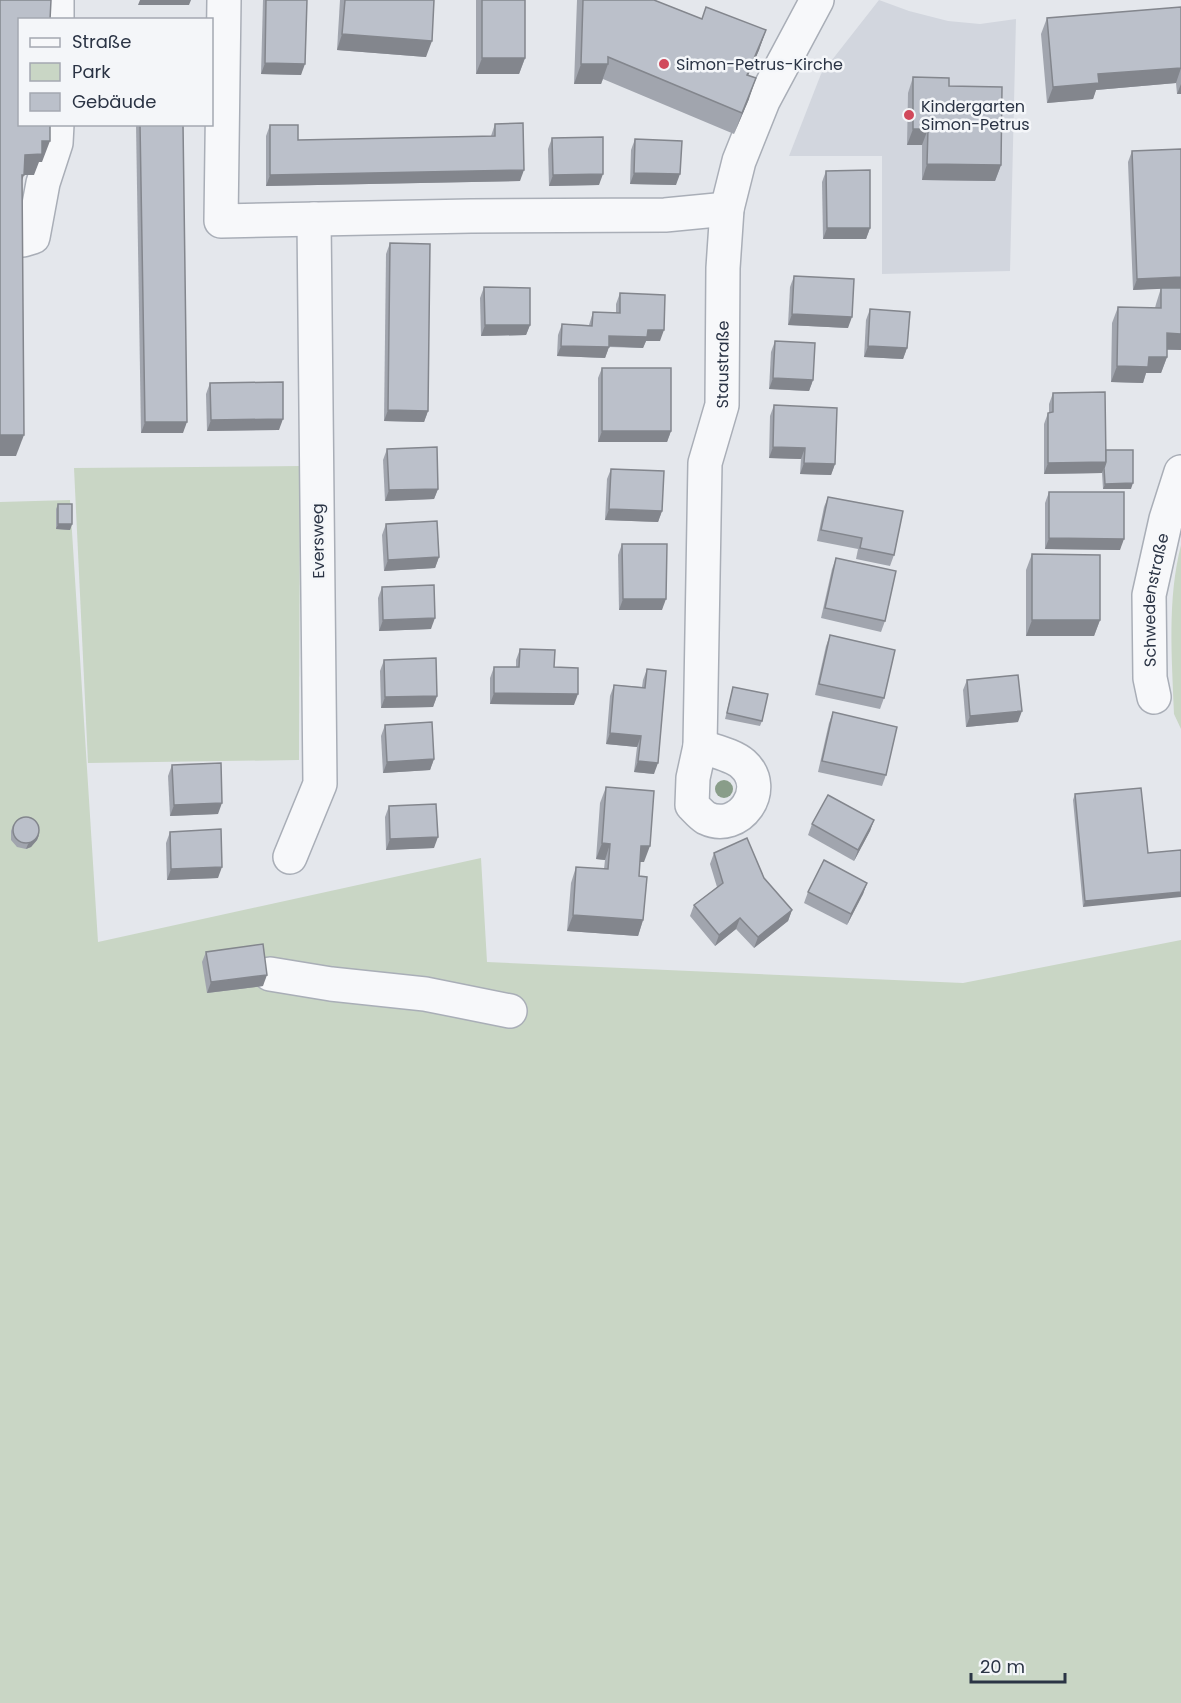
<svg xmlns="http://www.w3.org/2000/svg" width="1181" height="1703" font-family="Poppins,sans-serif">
	<rect width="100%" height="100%" fill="#e4e7ec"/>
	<path fill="#d2d6de" d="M879,0L909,11L948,21L980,24L1016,19L1010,271L882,274V156H789L821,74Z"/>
	<g fill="#c9d6c5">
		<path d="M300,466L299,760L88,763L74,468Z"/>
		<path d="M70,500L98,942L481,858L487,962L963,983L1181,940V1703H0V502Z"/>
		<path d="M1181,545V729L1174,714C1172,657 1167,600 1181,545Z"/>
	</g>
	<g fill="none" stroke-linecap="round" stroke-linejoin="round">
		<defs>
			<g id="minor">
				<path d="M224,0L221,221L471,216L665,215L727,209"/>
				<path d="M57,20V0"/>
				<path d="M23,240L33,237L43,183L56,143L57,124"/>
				<path id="s1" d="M1154,697L1150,678L1149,595L1166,519L1181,472"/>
				<path id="s2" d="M700,746L705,463L722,405L723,268L727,209L739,161L763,101L817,0"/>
				<path d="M700,746C713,751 733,755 743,764C771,789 739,834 706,818C701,815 696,809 692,805L693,778Z"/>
				<path d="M290,857L320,784L314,219"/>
				<path d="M270,974L331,984L425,994L510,1011"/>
			</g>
		</defs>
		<use href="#minor" stroke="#a9aeb7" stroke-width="36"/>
		<use href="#minor" stroke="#f7f8fa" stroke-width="33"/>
	</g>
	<circle fill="#899d89" cx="724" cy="789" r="9"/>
	<g fill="#a1a5ae">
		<path d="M263,0H307L301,75L261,74Z"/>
		<path d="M340,0H434L426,57L337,50Z"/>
		<path d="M476,0H525V58L519,74H476Z"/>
		<path d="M577,0H654L702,19L766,30L759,50L748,76L749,99L734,134L603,79L601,84H574Z"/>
		<path d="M1181,7V94H1177L1176,83L1096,90L1093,99L1047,103L1041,34L1047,18Z"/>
		<path d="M913,77L949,86L1001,165L995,181L922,180V145H907L908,93Z"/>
		<path d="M136,124H183V433H141Z"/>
		<path d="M495,124L520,181L266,186V136L270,125L298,140L491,136Z"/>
		<path d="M552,138L599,185L549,186L548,149Z"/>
		<path d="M635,139L676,185L630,184L631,150Z"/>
		<path d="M1181,149V288H1170L1181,350H1167V357L1161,373H1146L1143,383L1111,382L1112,323L1118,307L1155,308L1156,304L1161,288L1133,290L1128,162L1132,151Z"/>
		<path d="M826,171L870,228L866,239H823L822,182Z"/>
		<path d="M390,243L428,411L424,422L384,421L386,254Z"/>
		<path d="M794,276L848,328L788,325L790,287Z"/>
		<path d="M484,287L530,325L526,335L481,336L480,298Z"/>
		<path d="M620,293L660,341H646L643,348L609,347L605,358L557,356L558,335L562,324L589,325L593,312L616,313V304Z"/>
		<path d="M870,309L907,348L903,359L864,357L866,320Z"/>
		<path d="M775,341L813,380L809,391L769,389L771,352Z"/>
		<path d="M602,368L671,431L667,442H598V378Z"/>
		<path d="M210,383L279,430L207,431L206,394Z"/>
		<path d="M1053,393L1106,450L1131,489H1103L1102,473L1044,474V424L1048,413H1049V404Z"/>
		<path d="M774,405L835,464L831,475L800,474L801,459L769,458L770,416Z"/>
		<path d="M387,449L438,489L434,499L385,501L383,460Z"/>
		<path d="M611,469L662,511L658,522L605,520L607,479Z"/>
		<path d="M1049,492L1120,550L1045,549V503Z"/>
		<path d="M828,497L894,555L890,566L856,559L858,549L817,541L824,507Z"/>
		<path d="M58,504L72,524L70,530L56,529V509Z"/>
		<path d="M386,524L439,557L435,568L384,571L382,535Z"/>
		<path d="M622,544L662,610H619L618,555Z"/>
		<path d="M1032,554L1100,620L1094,636H1026V570Z"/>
		<path d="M836,558L885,621L881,632L821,618L832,569Z"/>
		<path d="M382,587L431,629L379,631L378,598Z"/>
		<path d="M830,635L884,698L880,709L815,695L826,646Z"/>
		<path d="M520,649L554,667L574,705L490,704V678L494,667H516V660Z"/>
		<path d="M384,660L437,696L433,707L381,708L380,671Z"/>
		<path d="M647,669L654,774L634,772L637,747L606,744L610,696L614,685L642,687L643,680Z"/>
		<path d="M967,680L1018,722L966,727L963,690Z"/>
		<path d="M733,687L762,721L760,726L725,719Z"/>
		<path d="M833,712L886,775L882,786L818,772L829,723Z"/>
		<path d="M385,725L434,759L430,770L383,773L381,736Z"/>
		<path d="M172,765L218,814L170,816L168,776Z"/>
		<path d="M606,787L644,862H640L639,876L643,920L638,936L567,931L571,883L576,867L604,869L605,860L596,859L600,803Z"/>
		<path d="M1075,794L1148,853L1083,907L1073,800Z"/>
		<path d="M389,806L434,848L386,850L385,817Z"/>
		<path d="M874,820L870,831L854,861L808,835L812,824Z"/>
		<path d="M13,825L39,835L37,840L31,847L26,849L17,847L11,840V831Z"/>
		<path d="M170,832L218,878L167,880L166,843Z"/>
		<path d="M714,853L764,878L792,910L788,921L754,948L736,929L715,946L690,916L694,905L717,887L710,864Z"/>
		<path d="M867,883L863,894L847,925L804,903L808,892Z"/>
		<path d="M206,952L263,986L207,993L202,962Z"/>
	</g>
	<g fill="#83868d">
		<path d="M140,0H191L189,5H138Z"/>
		<path d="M766,30L759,50L739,96L747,75Z"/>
		<path d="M342,34L432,41L426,57L337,50Z"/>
		<path d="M482,58H525L519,74H476Z"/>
		<path d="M265,63L305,64L301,75L261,74Z"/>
		<path d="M581,64H608L601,84H574Z"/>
		<path d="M1181,68L1176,83L1096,90L1093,99L1047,103L1053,87L1098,74Z"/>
		<path d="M756,78L749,99L734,134L742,113Z"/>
		<path d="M1181,84V94H1177Z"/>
		<path d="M913,129H928L922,145H907Z"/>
		<path d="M42,141H50L42,162H39L34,175H24L17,195L25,155Z"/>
		<path d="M927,164L1001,165L995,181L922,180Z"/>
		<path d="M524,170L520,181L266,186L270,175Z"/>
		<path d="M634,173L680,174L676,185L630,184Z"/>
		<path d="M603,174L599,185L549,186L553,175Z"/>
		<path d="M827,228H870L866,239H823Z"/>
		<path d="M1181,277V288L1133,290L1137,279Z"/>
		<path d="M792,314L852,317L848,328L788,325Z"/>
		<path d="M485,325H530L526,335L481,336Z"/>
		<path d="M648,330H664L660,341H646L643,348L605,346L609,336Z"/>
		<path d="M1167,333L1181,334V350L1161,349Z"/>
		<path d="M561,346L609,347L605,358L557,356Z"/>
		<path d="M868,346L907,348L903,359L864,357Z"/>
		<path d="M1149,357H1167L1161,373H1146L1143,383L1111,382L1117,366Z"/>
		<path d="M773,378L813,380L809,391L769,389Z"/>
		<path d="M388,410L428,411L424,422L384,421Z"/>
		<path d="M283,419L279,430L207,431L211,420Z"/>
		<path d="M145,422H187L183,433H141Z"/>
		<path d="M602,431H671L667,442H598Z"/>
		<path d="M0,435H24L16,456H0Z"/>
		<path d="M773,447L805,448L801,459L769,458Z"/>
		<path d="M1106,462L1102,473L1044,474L1048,463Z"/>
		<path d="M804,463L835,464L831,475L800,474Z"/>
		<path d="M1133,483L1131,489H1103L1105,484Z"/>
		<path d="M438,489L434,499L385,501L389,490Z"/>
		<path d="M609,509L662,511L658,522L605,520Z"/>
		<path d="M58,524H72L70,530L56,529Z"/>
		<path d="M1049,538L1124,539L1120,550L1045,549Z"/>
		<path d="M439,557L435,568L384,571L388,560Z"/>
		<path d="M623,599H666L662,610H619Z"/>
		<path d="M435,618L431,629L379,631L383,620Z"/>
		<path d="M1032,620H1100L1094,636H1026Z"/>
		<path d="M494,693L578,694L574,705L490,704Z"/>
		<path d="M437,696L433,707L381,708L385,697Z"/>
		<path d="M1022,711L1018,722L966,727L970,716Z"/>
		<path d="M610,733L641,736L637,747L606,744Z"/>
		<path d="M434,759L430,770L383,773L387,762Z"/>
		<path d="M638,761L658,763L654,774L634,772Z"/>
		<path d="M222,803L218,814L170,816L174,805Z"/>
		<path d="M874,820L870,831L854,861L858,850Z"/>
		<path d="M39,835L37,840L31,847L26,849L28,844Z"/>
		<path d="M438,837L434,848L386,850L390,839Z"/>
		<path d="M602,843L610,844L605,860L596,859Z"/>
		<path d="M641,846H650L644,862H635Z"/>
		<path d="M222,867L218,878L167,880L171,869Z"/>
		<path d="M867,883L863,894L847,925L851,914Z"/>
		<path d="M1181,892V897L1083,907L1085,901Z"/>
		<path d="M792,910L788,921L754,948L758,937Z"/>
		<path d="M573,915L643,920L638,936L567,931Z"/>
		<path d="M740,918L736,929L715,946L719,935Z"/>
		<path d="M267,975L263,986L207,993L211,982Z"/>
	</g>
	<g fill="#bbc0ca" stroke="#83868d" stroke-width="1.5">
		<path d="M0,0H51L50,20H20V124H50V141H42V154L25,155L24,175H22L24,435H0Z"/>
		<path d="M266,0H307L305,64L265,63Z"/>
		<path d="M345,0H434L432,41L342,34Z"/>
		<rect x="482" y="0" width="43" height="58"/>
		<path d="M583,0H654L702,19L706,7L766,30L747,75L756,78L742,113L608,57V64H581Z"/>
		<path d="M1181,7V68L1098,74L1099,83L1053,87L1047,18Z"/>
		<path d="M913,77L949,78V86L1002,87L1001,165L927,164L928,129H913Z"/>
		<path d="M523,123L524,170L270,175V125H298V140L495,136V124Z"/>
		<path d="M140,124H183L187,422H145Z"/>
		<path d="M603,137V174L553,175L552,138Z"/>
		<path d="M635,139L682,141L680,174L634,173Z"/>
		<path d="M1181,149V277L1137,279L1132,151Z"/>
		<path d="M870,170V228H827L826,171Z"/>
		<path d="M390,243L430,244L428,411L388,410Z"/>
		<path d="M794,276L854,279L852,317L792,314Z"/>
		<path d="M484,287L530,288V325H485Z"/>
		<path d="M1161,288H1181V334L1167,333V357H1149L1148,367L1117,366L1118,307L1161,308Z"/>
		<path d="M620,293L665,295L664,330H648L647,337L609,336V347L561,346L562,324L592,326L593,312L620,313Z"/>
		<path d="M870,309L910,312L907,348L868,346Z"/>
		<path d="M775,341L815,343L813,380L773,378Z"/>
		<rect x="602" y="368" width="69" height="63"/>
		<path d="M283,382V419L211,420L210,383Z"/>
		<path d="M1105,392L1106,462L1048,463V413L1053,412V393Z"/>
		<path d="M774,405L837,408L835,464L804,463L805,448L773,447Z"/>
		<path d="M437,447L438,489L389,490L387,449Z"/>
		<path d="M1106,450H1133V483L1105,484L1104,468L1106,462Z"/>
		<path d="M611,469L664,471L662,511L609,509Z"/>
		<path d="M1049,492H1124V539L1049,538Z"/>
		<path d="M828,497L903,511L894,555L860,548L862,538L821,530Z"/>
		<rect x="58" y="504" width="14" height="20"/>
		<path d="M437,521L439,557L388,560L386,524Z"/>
		<path d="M622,544H667L666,599H623Z"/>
		<path d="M1032,554L1100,555V620H1032Z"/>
		<path d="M836,558L896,571L885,621L825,608Z"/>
		<path d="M434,585L435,618L383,620L382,587Z"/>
		<path d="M830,635L895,650L884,698L819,684Z"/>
		<path d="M520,649L555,650L554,667L578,668V694L494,693V667H519Z"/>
		<path d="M436,658L437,696L385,697L384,660Z"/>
		<path d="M647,669L666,671L658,763L638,761L641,736L610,733L614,685L645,688Z"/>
		<path d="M1018,675L1022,711L970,716L967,680Z"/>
		<path d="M733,687L768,694L762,721L727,713Z"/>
		<path d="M833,712L897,727L886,775L822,761Z"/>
		<path d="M432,722L434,759L387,762L385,725Z"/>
		<path d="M221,763L222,803L174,805L172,765Z"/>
		<path d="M606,787L654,791L650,846H641L639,876L647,877L643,920L573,915L576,867L608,869L610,844L602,843Z"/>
		<path d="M1141,788L1148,853L1181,850V892L1085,901L1075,794Z"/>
		<path d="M828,795L874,820L858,850L812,824Z"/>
		<path d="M436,804L438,837L390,839L389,806Z"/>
		<circle cx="26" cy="830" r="13"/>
		<path d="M221,829L222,867L171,869L170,832Z"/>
		<path d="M747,838L764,878L792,910L758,937L740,918L719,935L694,905L723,883L714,853Z"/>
		<path d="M824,860L867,883L851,914L808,892Z"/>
		<path d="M263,944L267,975L211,982L206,952Z"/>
	</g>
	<g fill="#d1495b" stroke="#f4f6f9" stroke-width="2">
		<circle cx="664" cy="64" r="6"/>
		<circle cx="909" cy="115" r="6"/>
	</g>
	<g text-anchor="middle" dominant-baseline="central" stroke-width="5" stroke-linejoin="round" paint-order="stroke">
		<g font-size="16" fill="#2b3445" stroke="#f4f6f9" text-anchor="start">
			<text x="676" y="64">Simon-Petrus-Kirche</text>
			<text x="921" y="106">Kindergarten<tspan x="921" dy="18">Simon-Petrus</tspan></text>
		</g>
		<g font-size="16" fill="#2b3445" stroke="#f4f6f9">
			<text stroke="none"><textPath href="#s2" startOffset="384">Staustraße</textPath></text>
			<text transform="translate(318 541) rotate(-91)">Eversweg</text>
			<text stroke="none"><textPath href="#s1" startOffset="98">Schwedenstraße</textPath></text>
		</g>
	</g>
	<rect x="18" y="18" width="195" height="108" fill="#f4f6f9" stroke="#a4a8b1" stroke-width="1.5"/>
	<rect x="30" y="38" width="30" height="9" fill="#f7f8fa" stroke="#a4a8b1" stroke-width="1.5"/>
	<text x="72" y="48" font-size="18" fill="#2b3445">Straße</text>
	<rect x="30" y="63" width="30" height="18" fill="#c9d6c5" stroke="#a4a8b1" stroke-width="1.5"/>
	<text x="72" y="78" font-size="18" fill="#2b3445">Park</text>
	<rect x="30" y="93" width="30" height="18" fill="#bbc0ca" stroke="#a4a8b1" stroke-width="1.5"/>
	<text x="72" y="108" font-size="18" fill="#2b3445">Gebäude</text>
	<path d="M971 1673v9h94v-9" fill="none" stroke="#2b3445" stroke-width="3"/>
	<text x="980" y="1673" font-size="18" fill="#2b3445" stroke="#f4f6f9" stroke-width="4.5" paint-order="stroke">20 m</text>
</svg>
